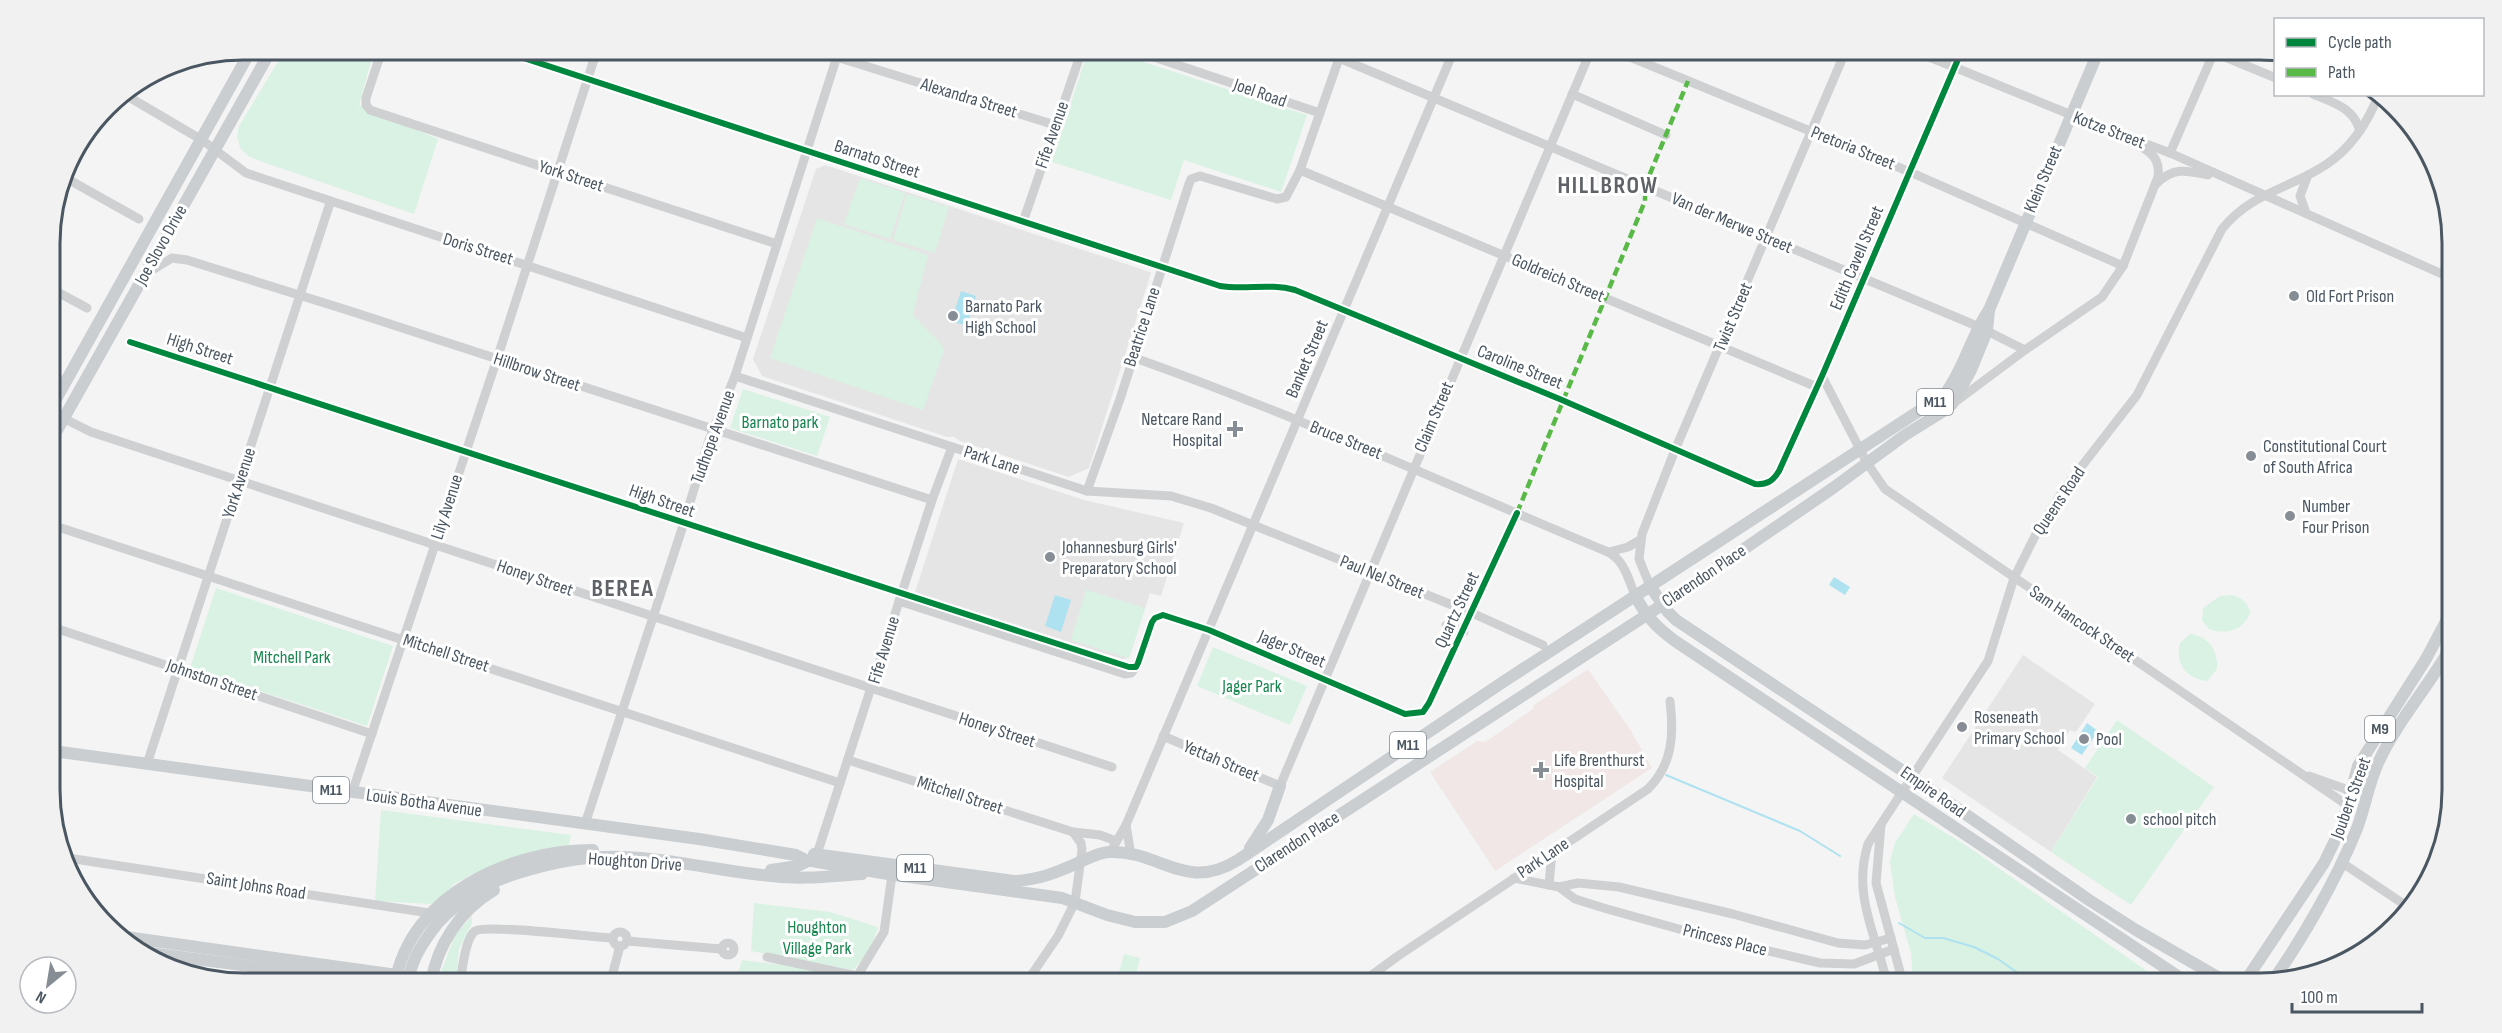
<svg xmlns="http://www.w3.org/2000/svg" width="2502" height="1033" font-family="'Sofia Sans Condensed',sans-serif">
	<rect width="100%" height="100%" fill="#f4f4f4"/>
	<g fill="#e6e5e6">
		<path d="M825,165L1150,272L1151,273L1089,468L1069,477L960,441L954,437H947L762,376L753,359L816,169Z"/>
		<path d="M958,459L1084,500L1184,523L1161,596L1150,593L1129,658L1122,659L915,592Z"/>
		<path d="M2023,655L2095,704L2076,732L2070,730L2058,750L2097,777L2051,852L1942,778Z"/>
	</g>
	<path fill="#f1e7e6" d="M1588,669L1631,731L1652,768L1495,871L1430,772L1477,741L1485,742L1533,709L1534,705Z"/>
	<g fill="#d9f2e3">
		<path d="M285,50H374L359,105L438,139L414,214L260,161L248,156L240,148L237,136L239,126Z"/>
		<path d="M1088,50H1107L1307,115L1281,192L1184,160L1171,200L1052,162Z"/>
		<path d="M860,178L905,193L890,239L844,224Z"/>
		<path d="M907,194L949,207L935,253L893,240Z"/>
		<path d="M817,218L928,255L913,314C921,326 941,340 944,350L923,410L770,358Z"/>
		<path d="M743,389L830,417L817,456L730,428Z"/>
		<path d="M216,588L393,646L367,726L190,668Z"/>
		<path d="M1086,590L1145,608L1129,658L1071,640Z"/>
		<path d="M2231,595C2242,598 2248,602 2250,613C2243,631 2226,635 2209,629L2202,620L2203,608L2220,596Z"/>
		<path d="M2190,634C2209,636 2218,651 2217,669L2207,681C2187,679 2174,663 2180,643Z"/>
		<path d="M1213,647L1307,686L1290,725L1197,686Z"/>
		<path d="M2117,720L2214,787L2131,905L2051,852L2098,777L2085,768Z"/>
		<path d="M381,810L571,835L568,849L488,868L472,874L454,884L445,895L432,904L375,901Z"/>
		<path d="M1914,814L1964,844L2164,983H1913L1911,953L1895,897L1890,861L1895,843Z"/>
		<path d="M754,903L830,912L878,927L870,951L853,970L751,951Z"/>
		<path d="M472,916V923L459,949L456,983H437L455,935Z"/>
		<path d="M1124,954L1140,958L1134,983H1116Z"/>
		<path d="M742,960L792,966L852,979L848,983H735Z"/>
	</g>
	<g fill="#aee2f0">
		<path d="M961,291L976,296L967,326L951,321Z"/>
		<path d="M1834,577L1850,587L1845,595L1829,585Z"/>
		<path d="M1055,595L1071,600L1061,632L1045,626Z"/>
		<path d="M2087,723L2098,731L2082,755L2071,748Z"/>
	</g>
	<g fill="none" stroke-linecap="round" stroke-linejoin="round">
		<g stroke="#aee2f0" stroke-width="2">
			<path d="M1666,775L1800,831L1840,856"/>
			<path d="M1899,923L1925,938H1943L1974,947L1998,959L2032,983"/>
		</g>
		<g stroke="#ced0d2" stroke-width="9">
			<path d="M382,50L366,98V105L370,110L777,244"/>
			<path d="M499,50L1220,286C1245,290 1270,283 1295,290L1562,400L1755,484C1767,485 1773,481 1779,471L1822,376L1962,50"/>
			<path d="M814,50L1055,125"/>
			<path d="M1133,50L1320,113"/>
			<path d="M1613,50L1910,172L2123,266"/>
			<path d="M1912,50L2101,127L2170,153L2451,278"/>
			<path d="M2208,50L2276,78"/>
			<path d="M1339,58L1977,326L2025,350"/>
			<path d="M122,93L202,140L246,173L747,338"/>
			<path d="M1572,94L1666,135"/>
			<path d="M2313,94C2334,103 2354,108 2360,131"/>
			<path d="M2170,153L2214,52"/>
			<path d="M1300,170L1817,387"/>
			<path d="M64,177L139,219"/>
			<path d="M2156,184C2173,167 2186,170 2208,175"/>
			<path d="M2306,213L2300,196L2308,175"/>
			<path d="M1023,222L1082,50"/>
			<path d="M146,274L172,258L187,260L347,310L932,500"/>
			<path d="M50,288L87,308"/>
			<path d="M130,342C463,450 796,561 1129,667H1136L1138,663L1152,622L1155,618L1163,615L1209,630L1405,714L1423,712L1429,703L1517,513"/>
			<path d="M1132,357C1294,414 1450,486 1608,552C1625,561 1628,579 1635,595"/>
			<path d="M735,376L1087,491L1171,496L1211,508L1472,613L1543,645"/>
			<path d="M1822,376L1867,463L1885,489L2347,805"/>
			<path d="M1954,403L2025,350L2102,297L2123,266L2158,177C2160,160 2153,154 2140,146"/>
			<path d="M63,418L91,432L1112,767"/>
			<path d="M1087,491L1120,399L1189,184L1191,179L1200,176L1277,199L1286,197L1300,170L1342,50"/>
			<path d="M52,525L840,783"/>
			<path d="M1609,552L1628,547L1640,540"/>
			<path d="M1650,586L1639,559L1642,534L1675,450L1846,50"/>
			<path d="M899,601L1125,674L1131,673L1136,667"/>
			<path d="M1446,625L1464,632"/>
			<path d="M52,627L372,734"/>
			<path d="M1163,736L1280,786L1591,50"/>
			<path d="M848,760L1073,832L1100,835L1116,841"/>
			<path d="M147,764L330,203"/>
			<path d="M2309,776L2351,791"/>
			<path d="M352,793L497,359L597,50"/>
			<path d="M585,824L680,535L709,440L735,376L839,50"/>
			<path d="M1126,825L1131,855"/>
			<path d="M1881,825L1876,883L1903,983"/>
			<path d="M1111,851L1126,825L1454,50"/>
			<path d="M817,854L932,500L952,447"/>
			<path d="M68,858L436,914"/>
			<path d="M2341,862L2411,909"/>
			<path d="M1514,878L1559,887L1578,883L1619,887L1733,914L1838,943L1865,945L1891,938"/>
			<path d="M1549,885L1552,852"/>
			<path d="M1559,887L1575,899L1607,909L1704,936L1820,963L1854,964L1894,949"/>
			<circle cx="620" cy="939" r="7"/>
			<path d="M627,941L721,949"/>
			<circle cx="728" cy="949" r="6"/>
			<path d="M767,957L857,976"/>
			<path d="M460,983C462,972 465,938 475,931C486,924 592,937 612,938"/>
			<path d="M607,983L612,976L620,946"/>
			<path d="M853,983L884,932L892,875"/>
			<path d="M1026,983L1058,936L1075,902L1082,850L1081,843L1073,832"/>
			<path d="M1361,983L1398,956L1648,789C1673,764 1674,734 1670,701"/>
			<path d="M1887,983C1876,934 1852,895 1868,844L1988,661L2014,578L2037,532L2064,489L2137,395L2222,229C2252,192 2290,189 2327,164C2352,147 2368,122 2379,94"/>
		</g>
		<g stroke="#caced1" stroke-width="12">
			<path d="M51,408L251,50"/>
			<path d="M51,441L271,50"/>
			<path d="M1650,586L1668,612L1676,620L1912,777L2089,900L2136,930L2228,983"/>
			<path d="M1635,595C1645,615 1656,627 1675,641L2188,983"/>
			<path d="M53,751L699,839L796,855L806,860L888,874L1062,898L1107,915L1135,922H1165L1192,911L1662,605L1833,488L1905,435L1942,412L1952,404L1971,370L1987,331L1989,310"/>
			<path d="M1250,848L1268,820L1280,786"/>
			<path d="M814,854L1014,881C1039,880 1058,872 1080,862C1089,858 1100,852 1110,852C1160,850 1185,893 1238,860L1503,682L1945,394C1964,369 1971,336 1989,310L2099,50"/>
			<path d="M771,870L798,866L812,859"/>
			<path d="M126,937L404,976"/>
			<path d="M150,953L376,983"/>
			<path d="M395,983C411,894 511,850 593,850"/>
			<path d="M409,983C409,962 425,939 438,923C459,900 488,882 518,873C547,864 574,858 603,857C658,855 716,871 771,876C801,880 831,876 862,874"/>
			<path d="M431,983C437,945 460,910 494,890"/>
			<path d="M2244,983L2324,863L2341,828L2358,766L2426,659L2452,610"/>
			<path d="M2271,983C2302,940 2336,880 2356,831C2365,809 2368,784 2379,761C2398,720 2430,685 2452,645"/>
		</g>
		<g stroke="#58b947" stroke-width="4.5" stroke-dasharray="9 4.5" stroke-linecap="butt">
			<path d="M1517,513L1645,201V186L1688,81"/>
			<path d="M1446,625L1464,632"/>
		</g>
		<defs>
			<g id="cycleway">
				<path d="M499,50L1220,286C1245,290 1270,283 1295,290L1562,400L1755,484C1767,485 1773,481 1779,471L1822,376L1962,50"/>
				<path d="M130,342C463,450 796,561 1129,667H1136L1138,663L1152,622L1155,618L1163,615L1209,630L1405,714L1423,712L1429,703L1517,513"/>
			</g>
		</defs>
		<use href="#cycleway" stroke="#fff" stroke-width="10"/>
		<use href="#cycleway" stroke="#00873e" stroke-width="6"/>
	</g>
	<g fill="#868d94" stroke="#fff" stroke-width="2">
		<circle cx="2294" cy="296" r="6"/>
		<circle cx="953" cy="316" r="6"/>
		<path d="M1232 420h6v6h6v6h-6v6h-6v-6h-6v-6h6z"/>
		<circle cx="2251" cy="456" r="6"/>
		<circle cx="2290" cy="516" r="6"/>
		<circle cx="1050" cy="557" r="6"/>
		<circle cx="1962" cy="727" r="6"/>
		<circle cx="2084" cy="739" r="6"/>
		<path d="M1538 761h6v6h6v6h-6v6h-6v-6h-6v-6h6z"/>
		<circle cx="2131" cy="819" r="6"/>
	</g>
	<g text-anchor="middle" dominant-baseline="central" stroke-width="6" stroke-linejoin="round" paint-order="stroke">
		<g fill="#fff" stroke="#808990" stroke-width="1.5">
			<rect x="1917" y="389" width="36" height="26" rx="4.5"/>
			<rect x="2365" y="716" width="30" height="26" rx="4.5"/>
			<rect x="1390" y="732" width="36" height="26" rx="4.5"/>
			<rect x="313" y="777" width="36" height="26" rx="4.5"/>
			<rect x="897" y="855" width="36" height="26" rx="4.5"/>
		</g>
		<g font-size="16" font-weight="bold" fill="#4a5661">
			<text x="1935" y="402">M11</text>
			<text x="2380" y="729">M9</text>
			<text x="1408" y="745">M11</text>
			<text x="331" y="790">M11</text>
			<text x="915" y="868">M11</text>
		</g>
		<g font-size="18" fill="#4a5661" stroke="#fff">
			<text transform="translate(1260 93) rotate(19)">Joel Road</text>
			<text transform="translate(969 98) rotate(17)">Alexandra Street</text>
			<text transform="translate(2109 130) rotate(21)">Kotze Street</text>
			<text transform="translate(1052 135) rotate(-71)">Fife Avenue</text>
			<text transform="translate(1853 148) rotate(22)">Pretoria Street</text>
			<text transform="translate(877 159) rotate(18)">Barnato Street</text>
			<text transform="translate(571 176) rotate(18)">York Street</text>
			<text transform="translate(2043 179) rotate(-67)">Klein Street</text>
			<text transform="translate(1732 223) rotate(23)">Van der Merwe Street</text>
			<text transform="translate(161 245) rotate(-61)">Joe Slovo Drive</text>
			<text transform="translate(478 249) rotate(17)">Doris Street</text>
			<text transform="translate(1857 258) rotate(-67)">Edith Cavell Street</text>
			<text transform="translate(1558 278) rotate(23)">Goldreich Street</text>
			<text transform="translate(1733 317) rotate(-67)">Twist Street</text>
			<text transform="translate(1142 327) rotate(-72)">Beatrice Lane</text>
			<text transform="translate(200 349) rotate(18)">High Street</text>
			<text transform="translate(1307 359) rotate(-67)">Banket Street</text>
			<text transform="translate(1520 367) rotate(22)">Caroline Street</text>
			<text transform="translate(537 372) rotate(18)">Hillbrow Street</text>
			<text transform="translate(1434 417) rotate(-67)">Claim Street</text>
			<text transform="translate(713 437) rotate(-70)">Tudhope Avenue</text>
			<text transform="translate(1346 440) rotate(22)">Bruce Street</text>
			<text transform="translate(992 460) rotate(18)">Park Lane</text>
			<text transform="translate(239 483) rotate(-72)">York Avenue</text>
			<text transform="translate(662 501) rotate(19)">High Street</text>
			<text transform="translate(2059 501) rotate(-56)">Queens Road</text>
			<text transform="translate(447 507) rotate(-72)">Lily Avenue</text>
			<text transform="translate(1704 576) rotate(-34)">Clarendon Place</text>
			<text transform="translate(1382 577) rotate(22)">Paul Nel Street</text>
			<text transform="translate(535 578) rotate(19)">Honey Street</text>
			<text transform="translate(1457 610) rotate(-65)">Quartz Street</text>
			<text transform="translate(2082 624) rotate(34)">Sam Hancock Street</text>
			<text transform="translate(1292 649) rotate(23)">Jager Street</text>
			<text transform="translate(884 650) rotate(-73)">Fife Avenue</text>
			<text transform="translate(446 653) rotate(18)">Mitchell Street</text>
			<text transform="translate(212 680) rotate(19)">Johnston Street</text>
			<text transform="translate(997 730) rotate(18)">Honey Street</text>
			<text transform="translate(1221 761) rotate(23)">Yettah Street</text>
			<text transform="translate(1933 792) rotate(35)">Empire Road</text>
			<text transform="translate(960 795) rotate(18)">Mitchell Street</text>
			<text transform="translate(2351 798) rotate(-70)">Joubert Street</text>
			<text transform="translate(424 803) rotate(8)">Louis Botha Avenue</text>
			<text transform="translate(1297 842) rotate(-33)">Clarendon Place</text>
			<text transform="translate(1543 858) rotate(-34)">Park Lane</text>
			<text transform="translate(635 862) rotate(4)">Houghton Drive</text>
			<text transform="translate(256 886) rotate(9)">Saint Johns Road</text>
			<text transform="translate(1725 940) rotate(14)">Princess Place</text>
		</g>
		<g font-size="18" fill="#4a5661" stroke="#fff" text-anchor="start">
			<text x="2306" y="296">Old Fort Prison</text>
			<text x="965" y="306">Barnato Park<tspan x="965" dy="21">High School</tspan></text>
			<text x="1222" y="419" text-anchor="end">Netcare Rand<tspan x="1222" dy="21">Hospital</tspan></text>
			<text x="2263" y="446">Constitutional Court<tspan x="2263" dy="21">of South Africa</tspan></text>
			<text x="2302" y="506">Number<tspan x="2302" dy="21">Four Prison</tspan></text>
			<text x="1062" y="547">Johannesburg Girls'<tspan x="1062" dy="21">Preparatory School</tspan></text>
			<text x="1974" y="717">Roseneath<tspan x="1974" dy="21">Primary School</tspan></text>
			<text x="2096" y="739">Pool</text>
			<text x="1554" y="760">Life Brenthurst<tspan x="1554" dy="21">Hospital</tspan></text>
			<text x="2143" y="819">school pitch</text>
		</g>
		<g font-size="18" fill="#17864f" stroke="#fff">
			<text x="780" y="422">Barnato park</text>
			<text x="292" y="657">Mitchell Park</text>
			<text x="1252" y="686">Jager Park</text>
			<text x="817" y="927">Houghton<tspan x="817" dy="21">Village Park</tspan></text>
		</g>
		<g font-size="24" font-weight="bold" letter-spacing="1.5" fill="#5f6368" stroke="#fff">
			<text x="1608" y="185">HILLBROW</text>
			<text x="623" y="588">BEREA</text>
		</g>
	</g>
	<path d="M0 0H2502V1033H0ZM243 60H2259A183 183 0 0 1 2442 243V790A183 183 0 0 1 2259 973H243A183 183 0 0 1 60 790V243A183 183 0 0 1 243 60Z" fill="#f1f1f2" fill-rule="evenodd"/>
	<path fill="none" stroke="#4a5661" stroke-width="3" d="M243 60H2259A183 183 0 0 1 2442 243V790A183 183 0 0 1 2259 973H243A183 183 0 0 1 60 790V243A183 183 0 0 1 243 60Z"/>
	<rect x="2274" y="18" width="210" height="78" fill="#ffffff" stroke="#b7bbc0" stroke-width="1.5"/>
	<rect x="2286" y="38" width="30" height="9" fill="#00873e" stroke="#b7bbc0" stroke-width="1.5"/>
	<text x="2328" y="48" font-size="18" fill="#4a5661">Cycle path</text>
	<rect x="2286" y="68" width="30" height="9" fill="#58b947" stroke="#b7bbc0" stroke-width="1.5"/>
	<text x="2328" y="78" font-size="18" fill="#4a5661">Path</text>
	<g transform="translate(48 985) rotate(210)"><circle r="28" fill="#ffffff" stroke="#b7bbc0" stroke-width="1.5"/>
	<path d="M0-4.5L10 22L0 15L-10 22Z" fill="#868d94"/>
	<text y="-9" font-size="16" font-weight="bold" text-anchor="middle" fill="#4a5661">N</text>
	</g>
	<path d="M2292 1003v9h130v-9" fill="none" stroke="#4a5661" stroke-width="3"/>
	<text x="2301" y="1003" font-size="18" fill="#4a5661" stroke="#ffffff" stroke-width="4.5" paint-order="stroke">100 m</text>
</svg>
